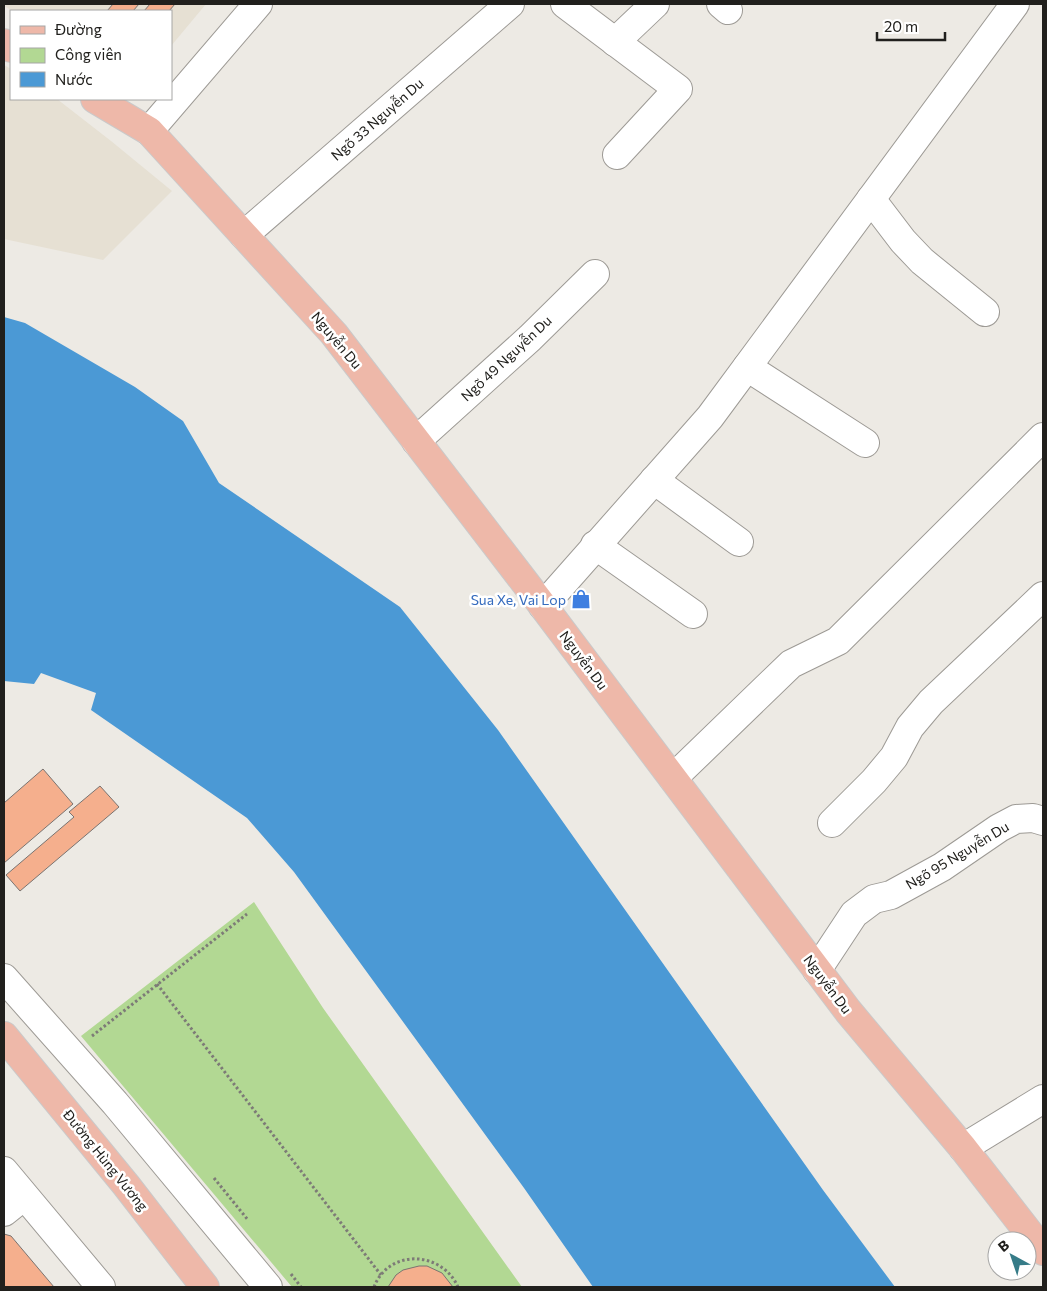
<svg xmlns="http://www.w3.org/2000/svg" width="1047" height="1291" font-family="Commissioner,sans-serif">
	<rect width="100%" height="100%" fill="#edeae4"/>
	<g fill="#e6e0d3">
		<path d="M4,4H206L171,46V11H13L4,6Z"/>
		<path d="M4,65L11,69V99H57L111,141L172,191L103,260L4,239Z"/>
	</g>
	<path fill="#b2d893" d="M254,902L323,1008L522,1287H292L81,1036Z"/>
	<path fill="#4b99d5" d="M4,317L25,323L135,387L183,421L219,483L400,607L498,730L823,1190L895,1287H593L524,1188L294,872L247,818L91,710L96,693L41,673L34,684L4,681Z"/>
	<g fill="#f5af8d" stroke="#7a7471">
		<path d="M113,4H139L133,11H107Z"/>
		<path d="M150,4H175L169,11H144Z"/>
		<path d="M43,769L73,804L4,863V803Z"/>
		<path d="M100,786L119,807L20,891L6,875L74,817L69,812Z"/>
		<path d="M4,1234L11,1236L54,1287H4Z"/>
		<path d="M419,1266H427L442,1273L453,1287H388L396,1275L403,1270Z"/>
	</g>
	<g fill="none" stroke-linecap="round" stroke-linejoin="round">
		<defs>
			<g id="minor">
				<path d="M565,4L678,89L617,155"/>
				<path d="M721,4L728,10"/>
				<path d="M615,42L655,4"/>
				<path d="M149,131L258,4"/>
				<path d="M871,199L903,241L922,261L985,312"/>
				<path d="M244,235L510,4"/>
				<path d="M747,367L865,443"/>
				<path d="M416,441L530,338L595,274"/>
				<path d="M654,480L739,542"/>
				<path d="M595,545L693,614"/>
				<path d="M543,606L710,417L1015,4"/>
				<path d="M673,778L791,664L838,641L1043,437"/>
				<path d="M832,823L874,781L894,757L910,727L931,702L1043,596"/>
				<path d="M817,970L854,914L874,899L891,895L942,867L999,828L1016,819L1033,818L1043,821"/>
				<path d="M4,978L115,1103L268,1287"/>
				<path d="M963,1148L1043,1099"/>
				<path d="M4,1171L101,1287"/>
				<path d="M4,1212L24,1196"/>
			</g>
			<g id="major">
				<path d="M4,43L11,48"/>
				<path d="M95,99L149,131L334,334L543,606L848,1011L963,1148L1043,1251"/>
				<path d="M4,1036L126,1185L205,1287"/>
			</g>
		</defs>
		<use href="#minor" stroke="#9d9a95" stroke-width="30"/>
		<use href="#major" stroke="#cac9c9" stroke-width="30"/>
		<g stroke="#7d7b77" stroke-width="3" stroke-dasharray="2.5 2.5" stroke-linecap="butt">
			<path d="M157,984L381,1275"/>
			<path d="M92,1036L247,914"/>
			<path d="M214,1178L248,1220"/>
			<path d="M291,1274L301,1287"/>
			<path d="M374,1287C389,1248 442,1251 458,1287"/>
		</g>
		<use href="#minor" stroke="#fff" stroke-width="28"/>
		<use href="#major" stroke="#eeb8a9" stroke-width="28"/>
	</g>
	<defs>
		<symbol id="shop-bare" viewBox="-9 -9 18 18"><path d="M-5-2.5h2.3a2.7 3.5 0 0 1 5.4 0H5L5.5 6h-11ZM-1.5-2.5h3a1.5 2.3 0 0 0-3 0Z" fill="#3f7fe0" stroke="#fff" stroke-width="2.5" paint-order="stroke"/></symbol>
	</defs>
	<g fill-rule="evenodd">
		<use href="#shop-bare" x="567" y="585" width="28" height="28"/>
	</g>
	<g text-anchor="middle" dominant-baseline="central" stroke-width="5" stroke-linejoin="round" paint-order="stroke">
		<g font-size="14" fill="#21201d" stroke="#fff">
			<text transform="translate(377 119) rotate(-41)">Ngõ 33 Nguyễn Du</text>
			<text transform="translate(337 340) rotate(50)">Nguyễn Du</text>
			<text transform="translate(506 358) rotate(-43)">Ngõ 49 Nguyễn Du</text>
			<text transform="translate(584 660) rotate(53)">Nguyễn Du</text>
			<text transform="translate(957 855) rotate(-31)">Ngõ 95 Nguyễn Du</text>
			<text transform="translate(828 984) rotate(53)">Nguyễn Du</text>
			<text transform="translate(106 1160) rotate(51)">Đường Hùng Vương</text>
		</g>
		<g font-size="14" fill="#366cbe" stroke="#fff" text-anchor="end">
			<text x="566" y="599">Sua Xe, Vai Lop</text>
		</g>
	</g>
	<rect width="1047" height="1291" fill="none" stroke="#21201d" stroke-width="10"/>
	<rect x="10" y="10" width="162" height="90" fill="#ffffff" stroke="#a6a6a5"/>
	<rect x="20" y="26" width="25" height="8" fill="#eeb8a9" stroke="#a6a6a5"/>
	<text x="55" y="35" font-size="15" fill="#21201d">Đường</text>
	<rect x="20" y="48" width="25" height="15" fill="#b2d893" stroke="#a6a6a5"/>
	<text x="55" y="60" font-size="15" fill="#21201d">Công viên</text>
	<rect x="20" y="72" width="25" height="15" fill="#4b99d5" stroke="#a6a6a5"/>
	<text x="55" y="85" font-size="15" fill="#21201d">Nước</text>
	<g transform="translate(1012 1256) rotate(320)"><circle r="24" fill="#ffffff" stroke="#a6a6a5"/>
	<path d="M0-4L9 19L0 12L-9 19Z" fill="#367c88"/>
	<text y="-8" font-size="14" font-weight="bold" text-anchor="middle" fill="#21201d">B</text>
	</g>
	<path d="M877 32v8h68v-8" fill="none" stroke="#21201d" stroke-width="2.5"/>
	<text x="884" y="32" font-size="15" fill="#21201d" stroke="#ffffff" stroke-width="4" paint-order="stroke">20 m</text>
</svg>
